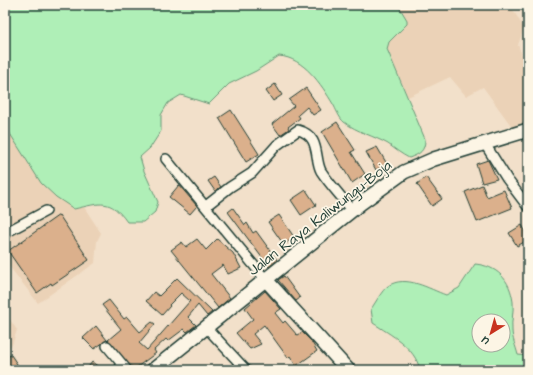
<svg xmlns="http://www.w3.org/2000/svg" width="533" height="375" font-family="'Architects Daughter',sans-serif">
	<rect width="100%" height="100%" fill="#f2e0ca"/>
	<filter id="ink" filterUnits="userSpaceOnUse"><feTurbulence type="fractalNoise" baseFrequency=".025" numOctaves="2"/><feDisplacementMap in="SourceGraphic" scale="8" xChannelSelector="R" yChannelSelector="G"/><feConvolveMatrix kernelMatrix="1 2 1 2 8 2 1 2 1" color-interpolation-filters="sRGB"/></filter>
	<g filter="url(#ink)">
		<g fill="#ebd2b7">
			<path d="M398,5H510L524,28L518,45L528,70V125L515,131L483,87L466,96L450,77L408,97L387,49L389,42L407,24V20Z"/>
			<path d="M5,129H7L20,149L74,209L84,207L101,233L97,241L95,263L38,303L5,261Z"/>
			<path d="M5,312L17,330L12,345L5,349Z"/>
		</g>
		<g fill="#afefb7" stroke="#679676" fill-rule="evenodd">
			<path d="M5,5H398L407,20V24L389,42L387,49L425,139C425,151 420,154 409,158C401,154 395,149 388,144C374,136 357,132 344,122C339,118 336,109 333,104C321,84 304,58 279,56L256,71L229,84L209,104L181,95L168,103L161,115V131L150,148L140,157L144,171L158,202L155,212L143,222H127C110,198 101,203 74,209L56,197L41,183L7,129H5Z"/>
			<path d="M475,264C497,266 510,279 513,302C514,311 511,321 512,330C512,338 516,347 518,355L528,356V370H420C415,347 391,335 373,323L371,309C376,302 382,290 388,286C406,274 429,289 446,295L459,288ZM479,321H503V345H479Z"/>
		</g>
		<g fill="#dbb08c" stroke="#1f3d34">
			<path d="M275,84L282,95L273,101L266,91Z"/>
			<path d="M306,88L321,110L313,115L307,107L298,115L300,118L288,127L289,129L280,135L272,124L294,106L289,100Z"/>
			<path d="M231,110L259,154L246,162L219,118Z"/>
			<path d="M337,122L355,150L351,152L365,174L352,183L322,132Z"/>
			<path d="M377,147L387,164L376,170L366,152Z"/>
			<path d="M488,160L497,179L482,183L476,164Z"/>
			<path d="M214,177L221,187L215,191L208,181Z"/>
			<path d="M426,177L442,199L432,206L417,184Z"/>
			<path d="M179,185L197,206L190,214L169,197Z"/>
			<path d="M482,185L487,197L504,190L512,208L477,222L465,192Z"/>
			<path d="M306,190L316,205L301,215L291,200Z"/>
			<path d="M233,208L245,225L247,223L253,233L256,231L277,260L269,267L228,212Z"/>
			<path d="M59,215L89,260L52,285L51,283L37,293L8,251Z"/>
			<path d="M279,215L294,237L284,245L268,222Z"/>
			<path d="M522,225L528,236V240L517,246L509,233Z"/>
			<path d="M197,239L206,250L217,239L233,253L241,268L228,274L223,265L211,274L230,298L218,308L171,250L182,242L186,247Z"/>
			<path d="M284,276L300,298L296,301L278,280Z"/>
			<path d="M177,278L212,312L207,316L198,305L188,317L196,325L187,332L184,329L168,341L166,339L154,350L156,353L133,370L108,340L121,329L102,305L109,300L124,319L127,317L140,332L152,322L155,324L139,343L147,350L190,301L181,293L169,305L170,306L162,315L146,301L154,292L159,296Z"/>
			<path d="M265,291L281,309L275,313L283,323L285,321L297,335L302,332L311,341L317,351L296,366L290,356L288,358L264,325L253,334L261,344L250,349L236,333L253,319L245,308Z"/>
			<path d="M96,326L107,340L94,349L83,338Z"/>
			<path d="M11,355L19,367L14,370H8L5,366V358Z"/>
			<path d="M92,362L103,370H86Z"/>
		</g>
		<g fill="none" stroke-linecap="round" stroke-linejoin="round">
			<defs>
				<g id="street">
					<path d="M485,144L507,179L528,207"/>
					<path d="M166,159L266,280"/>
					<path d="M206,206L230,187L252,173L277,145L298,130C321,136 314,158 321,171C330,185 342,197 352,210"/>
					<path d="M5,233L46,211"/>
					<path d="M206,327L246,370"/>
					<path d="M107,346L127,370"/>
				</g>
				<g id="secondary">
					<path d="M266,280L348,370"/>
					<path d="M153,370L361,203L404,172L434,159L528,130"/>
				</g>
			</defs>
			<use href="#street" stroke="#1f3d34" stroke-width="12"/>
			<use href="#secondary" stroke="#1f3d34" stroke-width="16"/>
			<use href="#street" stroke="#fcf5e5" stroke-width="9"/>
			<use href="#secondary" stroke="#fcf5e5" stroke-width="13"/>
		</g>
	</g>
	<g text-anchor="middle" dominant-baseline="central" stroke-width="3.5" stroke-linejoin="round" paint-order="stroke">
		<g font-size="15" fill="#1f3d34" stroke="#fcf5e5">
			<text transform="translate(320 218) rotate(-38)">Jalan Raya Kaliwungu-Boja</text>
		</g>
	</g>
	<rect width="533" height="375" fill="none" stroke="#fcf5e5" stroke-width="20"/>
	<rect x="10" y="10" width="513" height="355" fill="none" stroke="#1f3d34" stroke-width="1.5" filter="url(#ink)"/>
	<g transform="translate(491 333) rotate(217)"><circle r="19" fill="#fcf5e5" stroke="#a4ab9e"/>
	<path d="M0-3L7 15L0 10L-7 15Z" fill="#c8321e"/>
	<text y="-6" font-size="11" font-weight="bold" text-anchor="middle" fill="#1f3d34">U</text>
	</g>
</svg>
